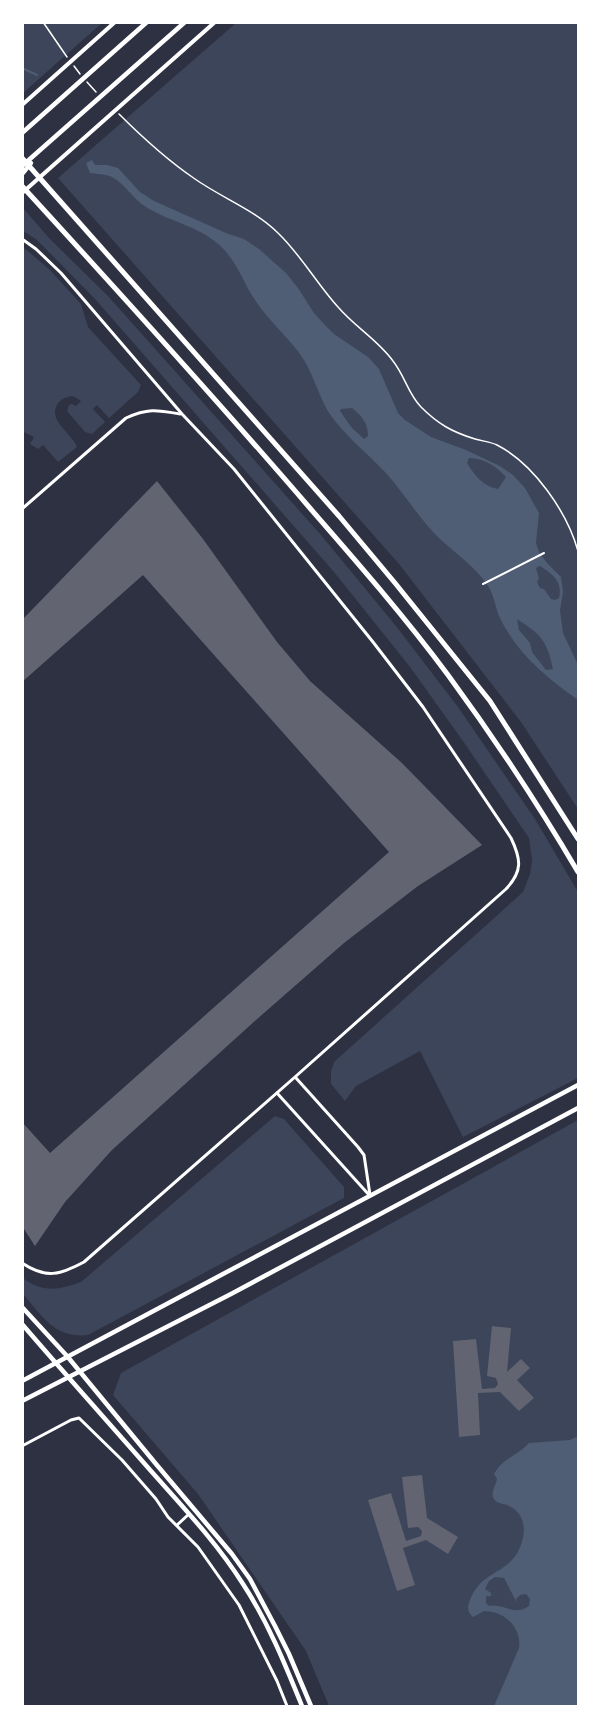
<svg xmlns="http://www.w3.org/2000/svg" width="601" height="1729" font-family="'Sofia Sans Condensed',sans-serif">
	<rect width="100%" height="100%" fill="#2d3142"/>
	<g fill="#3c4559">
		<path d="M23,23H102L23,93Z"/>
		<path d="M236,23H578V809L521,722L399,564L58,178Z"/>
		<path d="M23,208L49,238L108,296L321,535L396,626L458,707L535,819L578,892V1078L463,1137L420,1051L356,1086L345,1101L331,1084V1072L334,1062L523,892L530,874L532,861L529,838L465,744L410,667L334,572L95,299L37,240L23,231Z"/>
		<path d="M23,247L50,270L81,304L88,327L141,385L138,392L109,418L97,405L93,409L105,422L92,434L85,432L67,411L69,405L72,404L76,406L81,401C76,398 73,395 68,397C63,398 59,401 57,405C48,421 72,433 77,447L58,462L43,445L38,449L30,444L34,437L24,432L23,435Z"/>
		<path d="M275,1116L284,1119L344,1187V1198L88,1335C55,1339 42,1316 23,1294V1278C43,1293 58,1290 81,1282Z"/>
		<path d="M578,1120V1706H329L306,1651L198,1494L113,1395L121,1373Z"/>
	</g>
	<g fill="#4f5d75" fill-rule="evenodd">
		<path d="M92,160L95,165H107L118,168L140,192L154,201L226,233L244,239L259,249L286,273L298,288L314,313L325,325L334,334L368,357L379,369L398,413L405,420L431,437L466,450L500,466L513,475L525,488L539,513L536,543L539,552L547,563L561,577L563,592L560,610L563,633L578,665V700C545,676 517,654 499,616C495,606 494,595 488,586C476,567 456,554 440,539C419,519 404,493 385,472C367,453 344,435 329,413C319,396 314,377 304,360C290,338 269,322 255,300C242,281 237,260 218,244C198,226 168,221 146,207C133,199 125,184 112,177C105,174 97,174 90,173L86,163ZM352,408C362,416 368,423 368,436L364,439L352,428L340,411L341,409ZM469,458C484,458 497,467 506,477L498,489C484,487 474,475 467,463ZM540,566C552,574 563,581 559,598L555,600L551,599L544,589L540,588L537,582L539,578L536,568ZM517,619C541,635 547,640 553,669L546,670L532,652L530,643L519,630Z"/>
		<path d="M578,1436V1706H494L519,1648C522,1627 504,1611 484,1611L473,1617C467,1612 467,1607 470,1600C481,1572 502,1575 516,1555C526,1539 529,1515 509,1506C504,1503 495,1504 493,1497C491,1493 496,1484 497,1479L494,1474C504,1457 516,1457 529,1443L570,1440ZM495,1577L504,1578L517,1603L516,1599L520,1595L526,1594L530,1599L529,1606C513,1617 505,1603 489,1606L486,1603V1596H491V1593L485,1589L489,1581Z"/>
	</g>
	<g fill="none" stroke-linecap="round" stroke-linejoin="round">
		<path stroke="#4f5d75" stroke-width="2" d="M22,68L37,75"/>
	</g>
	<g fill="#626471">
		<path d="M157,481L203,539L277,642L310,681L402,763L482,845L418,886L344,943L256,1020L112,1150L65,1202L35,1246L22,1226V1122L50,1153L389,852L143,575L22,682V620Z"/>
		<path d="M492,1326L511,1328L507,1372L521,1359L530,1368L517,1380L534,1398L519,1411L500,1392L478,1393L480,1435L459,1437L453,1341L476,1339L482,1389L495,1388L498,1384L496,1378L487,1376Z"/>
		<path d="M422,1475L427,1518L458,1537L448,1554L426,1540L403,1548L415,1585L397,1591L368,1500L391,1493L406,1541L421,1536L422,1531L418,1527L408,1528L402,1477Z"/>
	</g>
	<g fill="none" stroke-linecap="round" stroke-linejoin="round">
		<g stroke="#fff" stroke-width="1.5">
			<path d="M43,22L67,57"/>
			<path d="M74,66L80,74"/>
			<path d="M87,82L96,92"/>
			<path d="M119,114C142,137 167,160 195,179C222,198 255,210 278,233C301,255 317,284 338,307C355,327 378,340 393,361C405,376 408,394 421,407C438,424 452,432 475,439C482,441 491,442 497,445C534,464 567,512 578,551"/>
		</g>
		<path stroke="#fff" stroke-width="2" d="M483,584L544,553"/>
		<g stroke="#fff" stroke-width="3">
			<path d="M22,239L36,249L61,273L182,414L234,469L373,642L423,707L511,838C521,859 523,871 506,889L295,1077L84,1262C60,1275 46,1279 22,1263"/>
			<path d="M22,509L126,418C148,408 157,410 180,414"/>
			<path d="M296,1078L358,1147L364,1155L370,1195"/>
			<path d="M277,1093L370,1196"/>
			<path d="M22,1446L71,1420L79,1418L122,1460L156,1499L168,1517L198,1547L239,1605L277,1681L287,1706"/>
			<path d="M177,1525L189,1514"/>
		</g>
		<g stroke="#fff" stroke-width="4">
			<path d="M22,105L115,22"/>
			<path d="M22,193L215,22"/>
		</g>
		<g stroke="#fff" stroke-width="4.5">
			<path d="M22,1307L67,1356L156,1464L232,1554L250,1579L275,1626L289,1654L311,1706"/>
			<path d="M22,1324C65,1374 108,1422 151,1471C183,1507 217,1543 243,1584C268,1622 285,1664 302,1706"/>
		</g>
		<g stroke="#fff" stroke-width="4.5">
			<path d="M22,133L147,22"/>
			<path d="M22,166L185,22"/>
			<path d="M22,174L31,163"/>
			<path d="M22,1381L578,1085"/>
			<path d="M22,1401L231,1294L578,1108"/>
		</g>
		<g stroke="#fff" stroke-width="5">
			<path d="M22,158L339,516L395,583L490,701L578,839"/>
			<path d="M22,186C119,292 216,399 309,507C357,562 405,617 448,675C495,739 538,804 578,872"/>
		</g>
	</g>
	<rect width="601" height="1729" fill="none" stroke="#ffffff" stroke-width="48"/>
</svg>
